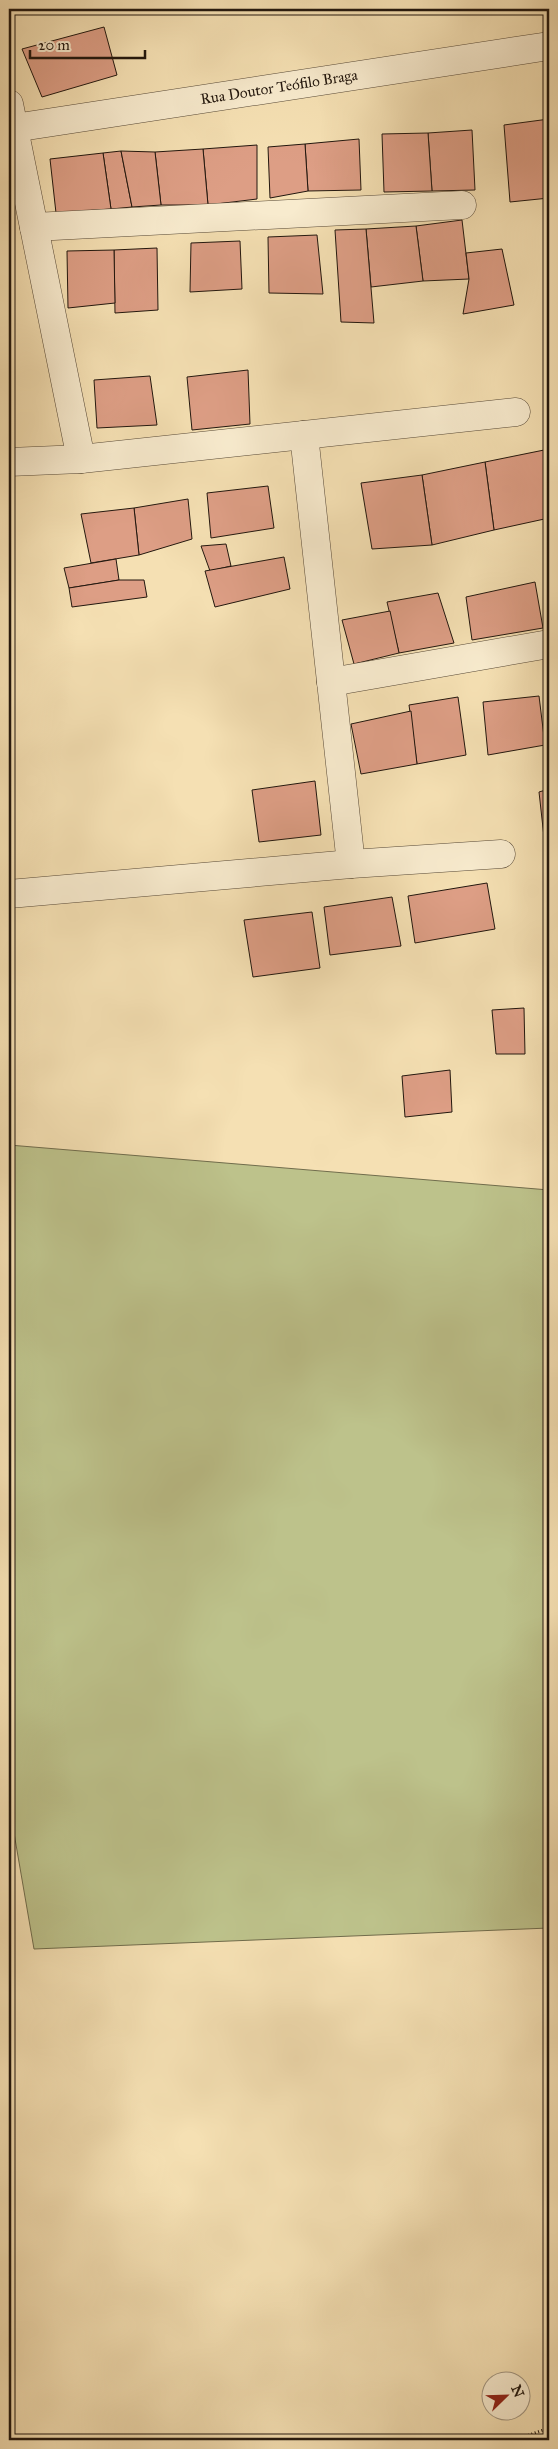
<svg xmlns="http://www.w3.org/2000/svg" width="558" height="2449" font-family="'IM FELL Great Primer',serif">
	<rect width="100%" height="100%" fill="#f5e0b3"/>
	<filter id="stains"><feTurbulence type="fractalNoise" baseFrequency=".004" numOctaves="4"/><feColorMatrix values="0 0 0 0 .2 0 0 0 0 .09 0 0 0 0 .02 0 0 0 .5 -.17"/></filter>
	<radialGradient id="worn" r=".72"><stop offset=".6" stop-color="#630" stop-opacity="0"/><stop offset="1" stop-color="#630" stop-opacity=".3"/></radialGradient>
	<path fill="#bdc28b" stroke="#706c4c" d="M9,1145L549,1190V1928L34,1949L9,1804Z"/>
	<g fill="#dd9e85" stroke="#22170e">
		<path d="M104,27L117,75L42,97L22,49Z"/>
		<path d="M549,119V198L510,202L504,125Z"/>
		<path d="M472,130L475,190L432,191L428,133Z"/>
		<path d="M428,133L432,191L384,192L382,134Z"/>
		<path d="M359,139L361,190L308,191L305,144Z"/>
		<path d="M305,144L308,191L270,198L268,147Z"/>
		<path d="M257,145V199L208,205L203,149Z"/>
		<path d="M203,149L208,205H161L155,152Z"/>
		<path d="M121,151L132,207L111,209L103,153Z"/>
		<path d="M121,151L155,152L161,205L132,207Z"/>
		<path d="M103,153L111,209L56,213L50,159Z"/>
		<path d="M462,220L469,279L423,281L416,226Z"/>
		<path d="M416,226L423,281L371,287L366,229Z"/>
		<path d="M366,229L374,323L341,322L335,230Z"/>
		<path d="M317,235L323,294L269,293L268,237Z"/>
		<path d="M240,241L242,289L190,292L191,243Z"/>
		<path d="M157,248L158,310L115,313L114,250Z"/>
		<path d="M502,249L514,305L463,314L469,279L466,253Z"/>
		<path d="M114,250L115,303L68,308L67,251Z"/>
		<path d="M248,370L250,424L192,430L187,377Z"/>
		<path d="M150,376L157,425L97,428L94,380Z"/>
		<path d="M549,449V518L494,530L485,462Z"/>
		<path d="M485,462L494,530L432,545L422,475Z"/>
		<path d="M422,475L432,545L372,549L361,483Z"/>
		<path d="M268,486L274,528L211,538L207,493Z"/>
		<path d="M188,499L192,539L139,555L134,508Z"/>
		<path d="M134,508L139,555L91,563L81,514Z"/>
		<path d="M226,544L231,566L210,571L201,546Z"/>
		<path d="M284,557L290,589L215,607L205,571Z"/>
		<path d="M116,559L119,580L69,588L64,568Z"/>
		<path d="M119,580H144L147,597L72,607L69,588Z"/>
		<path d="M535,582L543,628L472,640L466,597Z"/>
		<path d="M438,593L454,643L399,653L387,602Z"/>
		<path d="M390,611L399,653L354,664L342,620Z"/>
		<path d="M547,668H549V689Z"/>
		<path d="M539,696L545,745L488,755L483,702Z"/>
		<path d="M458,697L466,755L417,764L409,705Z"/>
		<path d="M411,711L417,764L361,774L351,724Z"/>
		<path d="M315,781L321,835L259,842L252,790Z"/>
		<path d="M549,789V836L544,837L539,792Z"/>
		<path d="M487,883L495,929L415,943L408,896Z"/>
		<path d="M392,897L401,946L330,955L324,907Z"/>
		<path d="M312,912L320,968L253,977L244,920Z"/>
		<path d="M524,1008L525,1054H496L492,1010Z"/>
		<path d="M450,1070L452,1112L405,1117L402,1076Z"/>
	</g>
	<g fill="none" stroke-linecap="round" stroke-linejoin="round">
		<defs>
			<g id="street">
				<path d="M9,104L81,459L516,412"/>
				<path d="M9,127L14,128L549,46"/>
				<path d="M34,227L462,205"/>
				<path d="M304,435L351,864"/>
				<path d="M9,462L81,459"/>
				<path d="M331,682L549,644"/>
				<path d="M9,894L351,864L501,854"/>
			</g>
		</defs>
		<use href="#street" stroke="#574937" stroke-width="29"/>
		<path stroke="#22170e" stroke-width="3" stroke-dasharray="1 2.5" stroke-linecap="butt" d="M515,2440L549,2428"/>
		<use href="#street" stroke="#f8ebce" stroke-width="28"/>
	</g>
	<g text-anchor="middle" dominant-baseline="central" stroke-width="4.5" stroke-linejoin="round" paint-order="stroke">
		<g font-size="15" fill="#22170e" stroke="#f8ebce">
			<text transform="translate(279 87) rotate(-9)">Rua Doutor Teófilo Braga</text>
		</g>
	</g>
	<rect width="558" height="2449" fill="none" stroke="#f5e0b3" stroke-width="30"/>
	<rect x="10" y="10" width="538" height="2429" fill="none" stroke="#22170e" stroke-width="2.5"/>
	<rect x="15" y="15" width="528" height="2419" fill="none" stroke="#22170e"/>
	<g transform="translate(506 2396) rotate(67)"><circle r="24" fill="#f8ebce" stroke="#a29681"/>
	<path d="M0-4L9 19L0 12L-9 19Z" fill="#8f2418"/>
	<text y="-8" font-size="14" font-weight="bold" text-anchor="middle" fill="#22170e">N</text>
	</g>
	<path d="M30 50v8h115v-8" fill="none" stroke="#22170e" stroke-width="2.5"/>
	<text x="38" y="50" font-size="15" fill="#22170e" stroke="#f8ebce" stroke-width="4" paint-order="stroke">20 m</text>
	<rect width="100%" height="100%" filter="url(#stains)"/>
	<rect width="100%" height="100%" fill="url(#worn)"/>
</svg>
